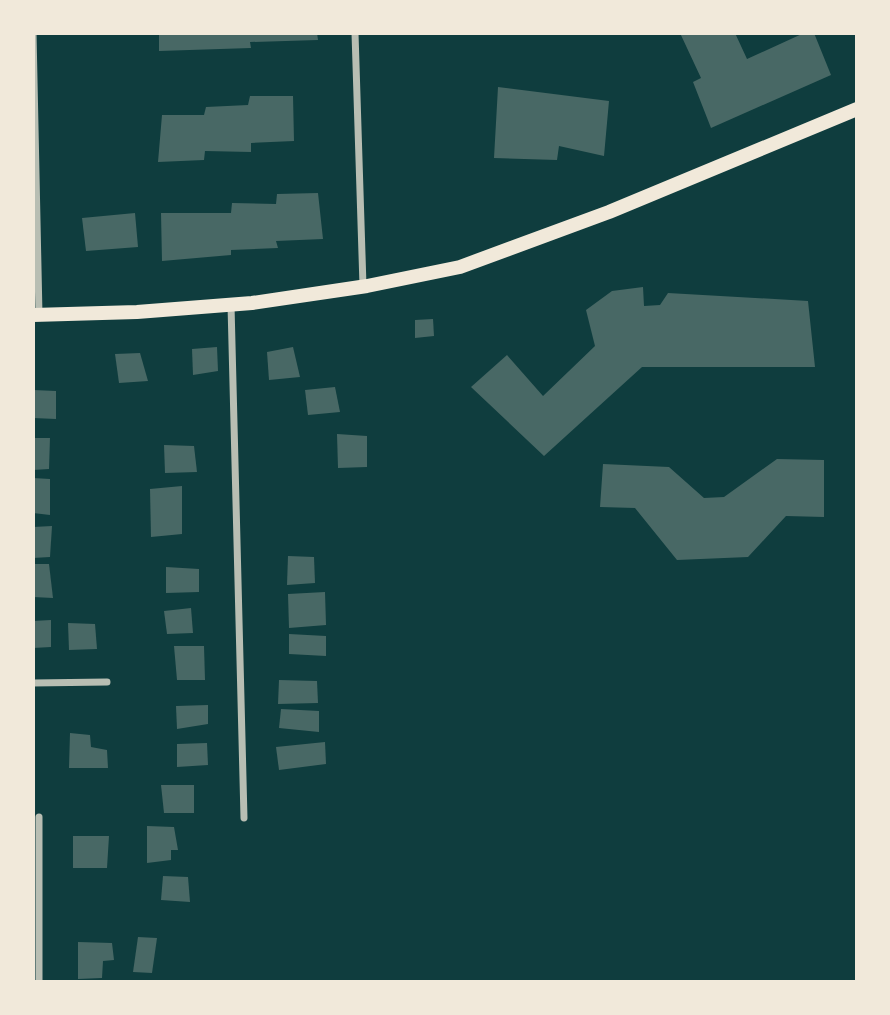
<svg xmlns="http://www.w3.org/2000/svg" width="890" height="1015" font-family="Merriweather,serif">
	<rect width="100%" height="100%" fill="#0f3d3e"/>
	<g fill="#486865">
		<path d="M159,33H317L318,40L250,42L251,48L159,51Z"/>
		<path d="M680,33H735L747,59L804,33H814L831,75L711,128L693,82L701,78Z"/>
		<path d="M498,87L609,101L604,156L559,146L557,160L494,158Z"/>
		<path d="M250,96H293L294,141L251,143V152L205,151L204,160L158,162L162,115H204L206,107L248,105Z"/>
		<path d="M318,193L323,239L276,241L278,248L231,250V255L162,261L161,213H231L232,203L276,204L277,194Z"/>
		<path d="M135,213L138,247L86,251L82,218Z"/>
		<path d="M643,287L644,306L660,305L668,293L808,301L815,367H642L544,456L471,387L507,355L543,396L595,346L586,310L612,291Z"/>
		<path d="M433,319L434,336L415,338V320Z"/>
		<path d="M217,347L218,371L193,375L192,349Z"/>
		<path d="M293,347L300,377L269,380L267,352Z"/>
		<path d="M140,353L148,381L119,383L115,354Z"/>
		<path d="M335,387L340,412L308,415L305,390Z"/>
		<path d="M33,390L56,391V419L33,418Z"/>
		<path d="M337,434L367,436V467L338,468Z"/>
		<path d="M33,438H50L49,469L33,470Z"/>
		<path d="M164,445L194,446L197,472L165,473Z"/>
		<path d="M777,459L824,460V517L786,516L748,557L677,560L635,508L600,507L603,464L669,467L704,498L724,497Z"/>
		<path d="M33,478L50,479V515L33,513Z"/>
		<path d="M182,486V534L151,537L150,489Z"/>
		<path d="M52,526L50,557L33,558V527Z"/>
		<path d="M288,556L314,557L315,583L287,585Z"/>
		<path d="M33,564H49L53,598L33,597Z"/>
		<path d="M166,567L199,569V592L166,593Z"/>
		<path d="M325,592L326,625L289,628L288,594Z"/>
		<path d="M191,608L193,633L167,634L164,611Z"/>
		<path d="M51,620V647L33,648V621Z"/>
		<path d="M68,623L95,624L97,649L69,650Z"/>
		<path d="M289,634L326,636V656L289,654Z"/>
		<path d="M174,646H204L205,680H177Z"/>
		<path d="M279,680L317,681L318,703L278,704Z"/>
		<path d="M208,705V724L177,729L176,706Z"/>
		<path d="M281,709L319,711V732L279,728Z"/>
		<path d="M70,733L90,735L91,747L107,750L108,768H69Z"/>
		<path d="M325,742L326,764L279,770L276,747Z"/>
		<path d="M207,743L208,765L177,767V744Z"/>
		<path d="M161,785H194V813H164Z"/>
		<path d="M147,826L174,827L178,850H171V860L147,863Z"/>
		<path d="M73,836H109L107,868H73Z"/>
		<path d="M163,876L188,877L190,902L161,900Z"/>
		<path d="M138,937L157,938L152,973L133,972Z"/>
		<path d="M78,942L112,943L114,960L103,961L102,978L78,979Z"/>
	</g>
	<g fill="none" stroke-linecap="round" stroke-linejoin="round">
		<g stroke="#b8beb3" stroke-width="7">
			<path d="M33,33L39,315"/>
			<path d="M355,33L363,286"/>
			<path d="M231,305L244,818"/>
			<path d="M33,683L107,682"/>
			<path d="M39,817V982"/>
		</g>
		<path stroke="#f1e9da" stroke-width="14" d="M33,315L137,312L252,303L367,286L460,267L609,212L857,109"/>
	</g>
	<rect width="890" height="1015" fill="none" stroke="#f1e9da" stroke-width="70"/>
</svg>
